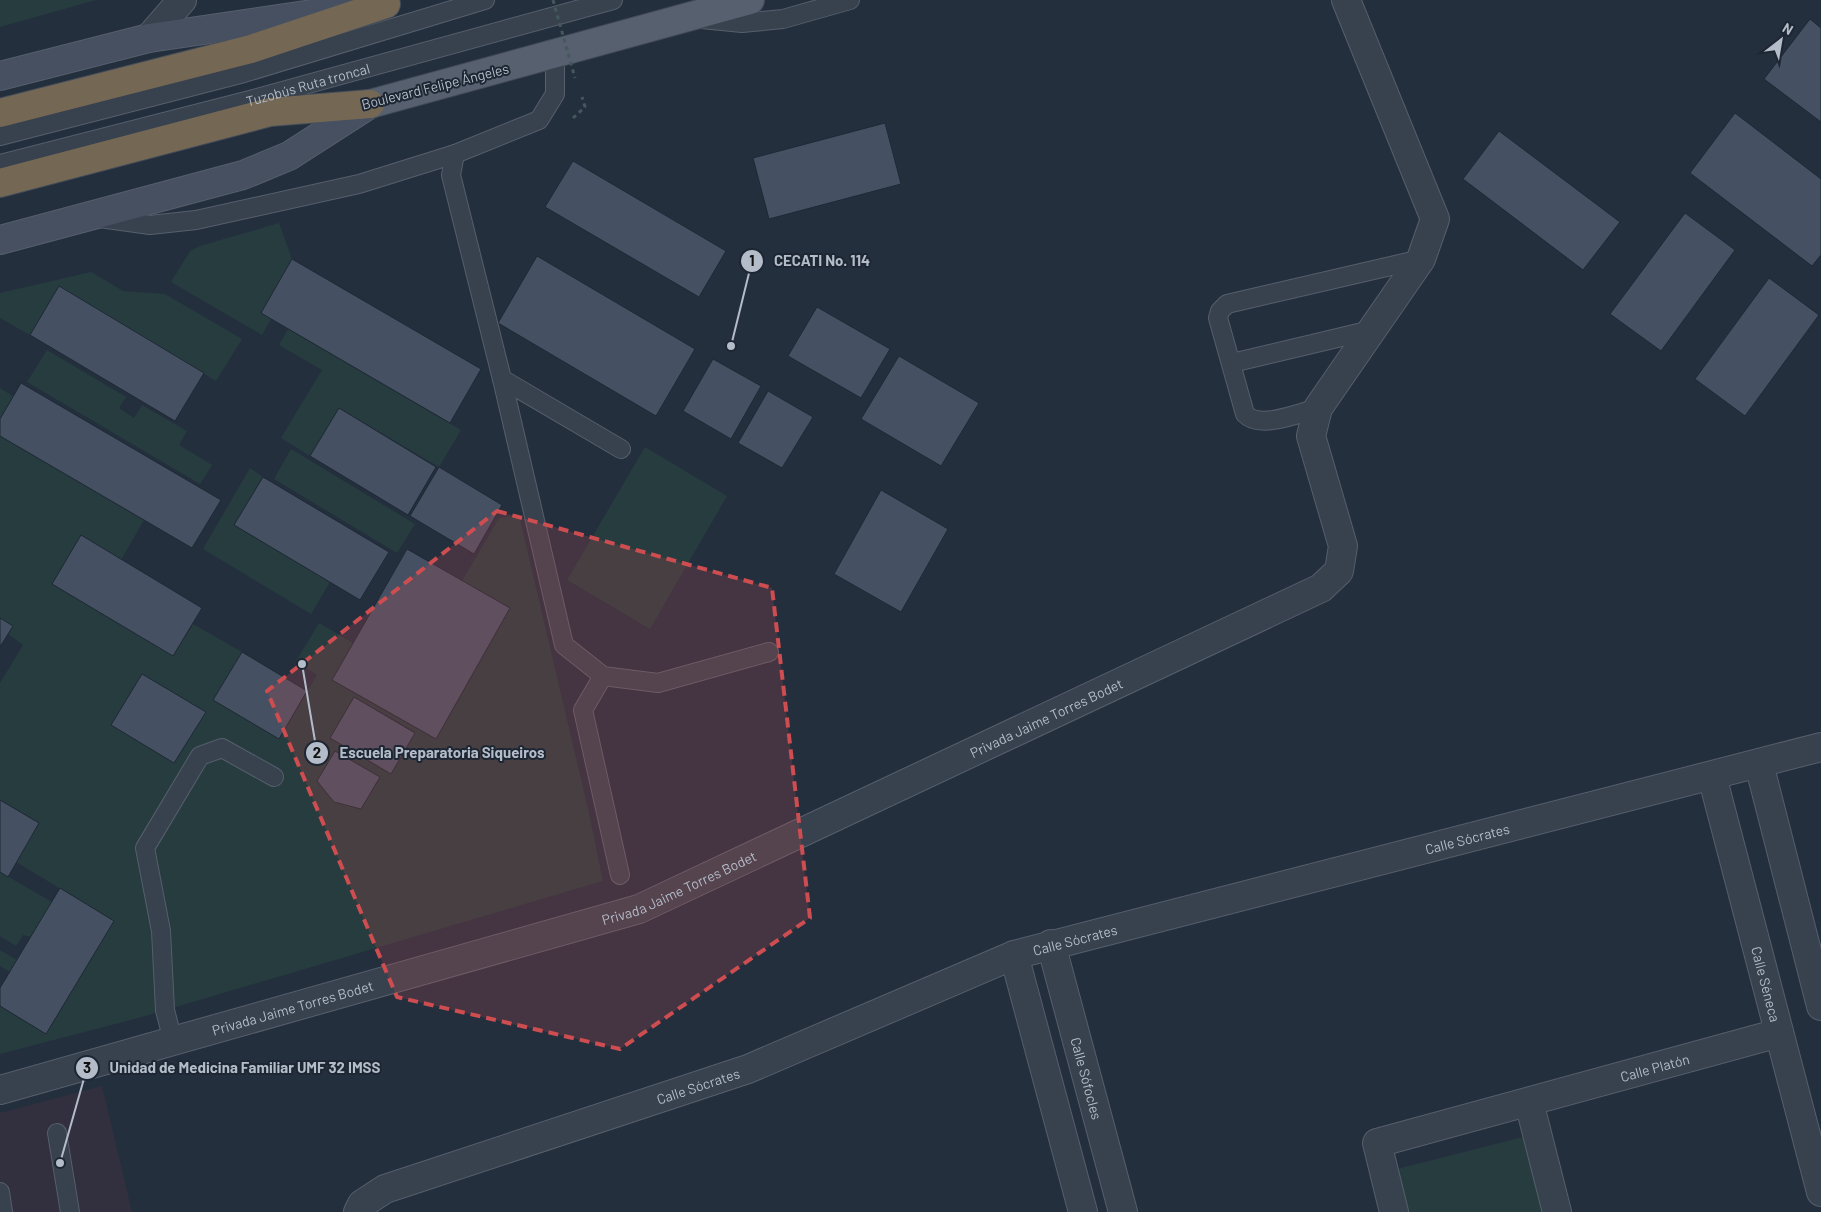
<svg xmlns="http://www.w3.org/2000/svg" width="1821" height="1212" font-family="Barlow,sans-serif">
	<rect width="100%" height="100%" fill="#242f3e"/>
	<path fill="#32303f" d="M102,1086L132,1212H0V1113Z"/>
	<g fill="#263c3f" fill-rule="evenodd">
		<path d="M0,0H96L0,27Z"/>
		<path d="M279,223L292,259L261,313L271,319L262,335L171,282L190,251L200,246Z"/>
		<path d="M91,272L123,291L165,294L242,339L216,381L59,286L30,335L0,318V293Z"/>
		<path d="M288,329L461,430L439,467L339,408L310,456L281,438L322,370L279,345Z"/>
		<path d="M47,350L126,397L119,408L134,418L142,405L187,431L179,445L212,465L200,484L27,382Z"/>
		<path d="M0,388L14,397L0,419Z"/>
		<path d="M0,436L144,520L121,560L81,536L52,584L173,656L193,624L242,652L214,700L279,739L317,675L296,661L319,623L353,643L332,680L436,739L510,608L462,581L499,518L519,515L589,813L603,881L142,1017L0,1054V1006L46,1034L114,921L16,862L39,823L0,800V683L23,645L8,634L13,626L0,618ZM142,674L206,712L174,763L111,725ZM354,697L415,732L391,773L330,738ZM335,751L380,778L361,809L334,802L317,781Z"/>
		<path d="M645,447L727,496L650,629L567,580Z"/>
		<path d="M291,449L415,524L397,553L274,479Z"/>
		<path d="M250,468L263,477L234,525L330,582L311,614L203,549Z"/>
		<path d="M0,872L52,902L31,937L23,935L16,946L0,936Z"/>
		<path d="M0,950L17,960L10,972L0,966Z"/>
		<path d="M1527,1136L1543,1212H1404L1389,1171Z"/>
	</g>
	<g fill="#455162" stroke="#1f2835">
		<path d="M1810,19L1821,28V122L1764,79Z"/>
		<path d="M1735,113L1821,179V255L1812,266L1690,173Z"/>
		<path d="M885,123L901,184L769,219L753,158Z"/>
		<path d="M1499,131L1620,222L1583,270L1463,179Z"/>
		<path d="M573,161L726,251L699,297L545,207Z"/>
		<path d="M1685,213L1735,250L1661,351L1610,314Z"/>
		<path d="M537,256L695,349L656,416L498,323Z"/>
		<path d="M292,259L481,369L450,423L261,313Z"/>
		<path d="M1769,278L1819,315L1745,416L1695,379Z"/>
		<path d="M59,286L204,373L175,421L30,335Z"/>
		<path d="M817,307L890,349L861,398L788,356Z"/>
		<path d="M899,356L979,403L941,466L861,419Z"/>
		<path d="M713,359L761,386L731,439L683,411Z"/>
		<path d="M21,383L221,500L192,548L0,436V419Z"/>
		<path d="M768,391L813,417L782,468L738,443Z"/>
		<path d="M339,408L436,467L408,515L310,456Z"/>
		<path d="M439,467L502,505L474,554L410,516Z"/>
		<path d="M263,477L389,552L360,600L234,525Z"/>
		<path d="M881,490L948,529L901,612L834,574Z"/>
		<path d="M81,535L202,608L173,656L52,584Z"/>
		<path d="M407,549L510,608L436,739L332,680Z"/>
		<path d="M0,618L13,626L0,647Z"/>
		<path d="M242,652L307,691L279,739L213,700Z"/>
		<path d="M142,674L206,712L174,763L111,725Z"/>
		<path d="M354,697L415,733L391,774L330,738Z"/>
		<path d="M335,751L380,777L361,809L334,802L317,781Z"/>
		<path d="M0,800L39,823L8,877L0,872Z"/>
		<path d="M60,888L114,921L46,1034L0,1006V988Z"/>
	</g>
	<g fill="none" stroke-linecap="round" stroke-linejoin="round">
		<defs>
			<g id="lane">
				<path d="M702,19L742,23L783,19L850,0"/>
				<path d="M0,136L244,73L485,0"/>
				<path d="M455,154L451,175L502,379L621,449"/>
				<path id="s1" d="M0,164L250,100L613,0"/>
				<path d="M100,218L150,225L196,220L359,184L455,154L539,120L555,94V55"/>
				<path d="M1232,363L1371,330"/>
				<path d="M502,379L564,645L603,676L658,683L769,652"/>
				<path d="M1318,408C1299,413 1260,430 1245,414L1218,318L1220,311L1227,304L1421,259"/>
				<path d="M603,676L583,710L620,875"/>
				<path d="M173,1041L165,1010L161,931L145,848L200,756L222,748L274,777"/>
				<path d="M57,1133L70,1212"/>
				<path d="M0,1192L3,1212"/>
			</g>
			<g id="street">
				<path d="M149,38L182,0"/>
				<path d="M1759,764L1821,1006"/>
				<path id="s2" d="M1712,776L1821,1192"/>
				<path id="s3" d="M1051,944L1123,1212"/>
				<path d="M1014,955L1083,1212"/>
				<path id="s4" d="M0,1090L639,909L1321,588L1339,571L1343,546L1311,436L1318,408L1421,259L1435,219L1346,0"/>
				<path d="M1529,1102L1557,1212"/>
				<path id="s5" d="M358,1212L362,1204L385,1189L748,1069L1014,955L1821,747"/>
				<path id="s6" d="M1394,1212L1377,1143L1779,1033"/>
			</g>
			<g id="secondary">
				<path d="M0,76L149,38L347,9"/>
				<path d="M0,240L243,175L289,156L370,104"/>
			</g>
			<path id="primary" d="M370,104L750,0"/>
			<g id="highway">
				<path d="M0,113L251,49L386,4"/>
				<path d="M0,183L270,112L370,104"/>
			</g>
		</defs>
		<use href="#lane" stroke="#565f6c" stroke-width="20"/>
		<use href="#street" stroke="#565f6c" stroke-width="30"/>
		<use href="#secondary" stroke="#565f6c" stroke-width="30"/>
		<use href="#primary" stroke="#414a57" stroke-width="30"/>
		<use href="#highway" stroke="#434c59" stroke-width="30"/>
		<path stroke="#44595c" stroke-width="3" stroke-dasharray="4 4" stroke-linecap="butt" d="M573,118L585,107L582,97"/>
		<use href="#lane" stroke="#38414e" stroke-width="18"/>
		<use href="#street" stroke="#38414e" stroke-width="28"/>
		<use href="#secondary" stroke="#465061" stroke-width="28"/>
		<use href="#primary" stroke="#56606e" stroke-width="28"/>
		<use href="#highway" stroke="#746855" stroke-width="28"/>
		<path stroke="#44595c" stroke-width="3" stroke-dasharray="4 4" stroke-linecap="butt" d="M553,0L575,78"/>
	</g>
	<path fill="#ce4d50" fill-opacity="0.2" stroke="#ce4d50" stroke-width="4" stroke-dasharray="10 6" stroke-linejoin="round" d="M497,511L772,588L810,918L620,1049L397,997L267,691Z"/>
	<g text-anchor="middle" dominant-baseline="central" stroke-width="4" stroke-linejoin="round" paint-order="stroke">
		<g font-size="14" fill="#b4bcc9" stroke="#1d2633">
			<text stroke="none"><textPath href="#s1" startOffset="318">Tuzobús Ruta troncal</textPath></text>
			<text transform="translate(435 86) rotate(-14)">Boulevard Felipe Ángeles</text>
			<text stroke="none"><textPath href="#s4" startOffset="1114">Privada Jaime Torres Bodet</textPath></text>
			<text stroke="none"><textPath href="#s5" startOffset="1176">Calle Sócrates</textPath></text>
			<text stroke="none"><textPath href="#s4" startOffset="709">Privada Jaime Torres Bodet</textPath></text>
			<text stroke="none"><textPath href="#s5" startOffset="771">Calle Sócrates</textPath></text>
			<text stroke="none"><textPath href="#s2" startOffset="215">Calle Séneca</textPath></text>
			<text stroke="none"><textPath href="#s4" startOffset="304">Privada Jaime Torres Bodet</textPath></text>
			<text stroke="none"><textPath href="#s6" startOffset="359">Calle Platón</textPath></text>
			<text stroke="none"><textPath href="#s3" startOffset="139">Calle Sófocles</textPath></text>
			<text stroke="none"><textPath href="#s5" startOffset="366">Calle Sócrates</textPath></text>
		</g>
	</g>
	<path fill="none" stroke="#b4bcc9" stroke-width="2" d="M731 346L752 261M302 664L317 753M60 1163L87 1068"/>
	<g fill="#b4bcc9" stroke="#1d2633" stroke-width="2">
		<circle cx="731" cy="346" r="5"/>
		<circle cx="302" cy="664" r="5"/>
		<circle cx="60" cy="1163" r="5"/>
		<circle cx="752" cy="261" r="12"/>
		<circle cx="317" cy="753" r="12"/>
		<circle cx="87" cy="1068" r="12"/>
	</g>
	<g font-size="15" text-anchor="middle" font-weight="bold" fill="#111">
		<text x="752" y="266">1</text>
		<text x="317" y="758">2</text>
		<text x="87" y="1073">3</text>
	</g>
	<g font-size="15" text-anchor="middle" font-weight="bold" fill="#b4bcc9" stroke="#1d2633" stroke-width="4" stroke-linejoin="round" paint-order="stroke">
		<text x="822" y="266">CECATI No. 114</text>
		<text x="442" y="758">Escuela Preparatoria Siqueiros</text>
		<text x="245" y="1073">Unidad de Medicina Familiar UMF 32 IMSS</text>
	</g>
	<g transform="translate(1781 40) rotate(31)" stroke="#1d2633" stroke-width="4" paint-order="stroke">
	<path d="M0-4L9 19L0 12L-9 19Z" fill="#b4bcc9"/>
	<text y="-8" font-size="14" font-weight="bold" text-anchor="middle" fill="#b4bcc9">N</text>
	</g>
</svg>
